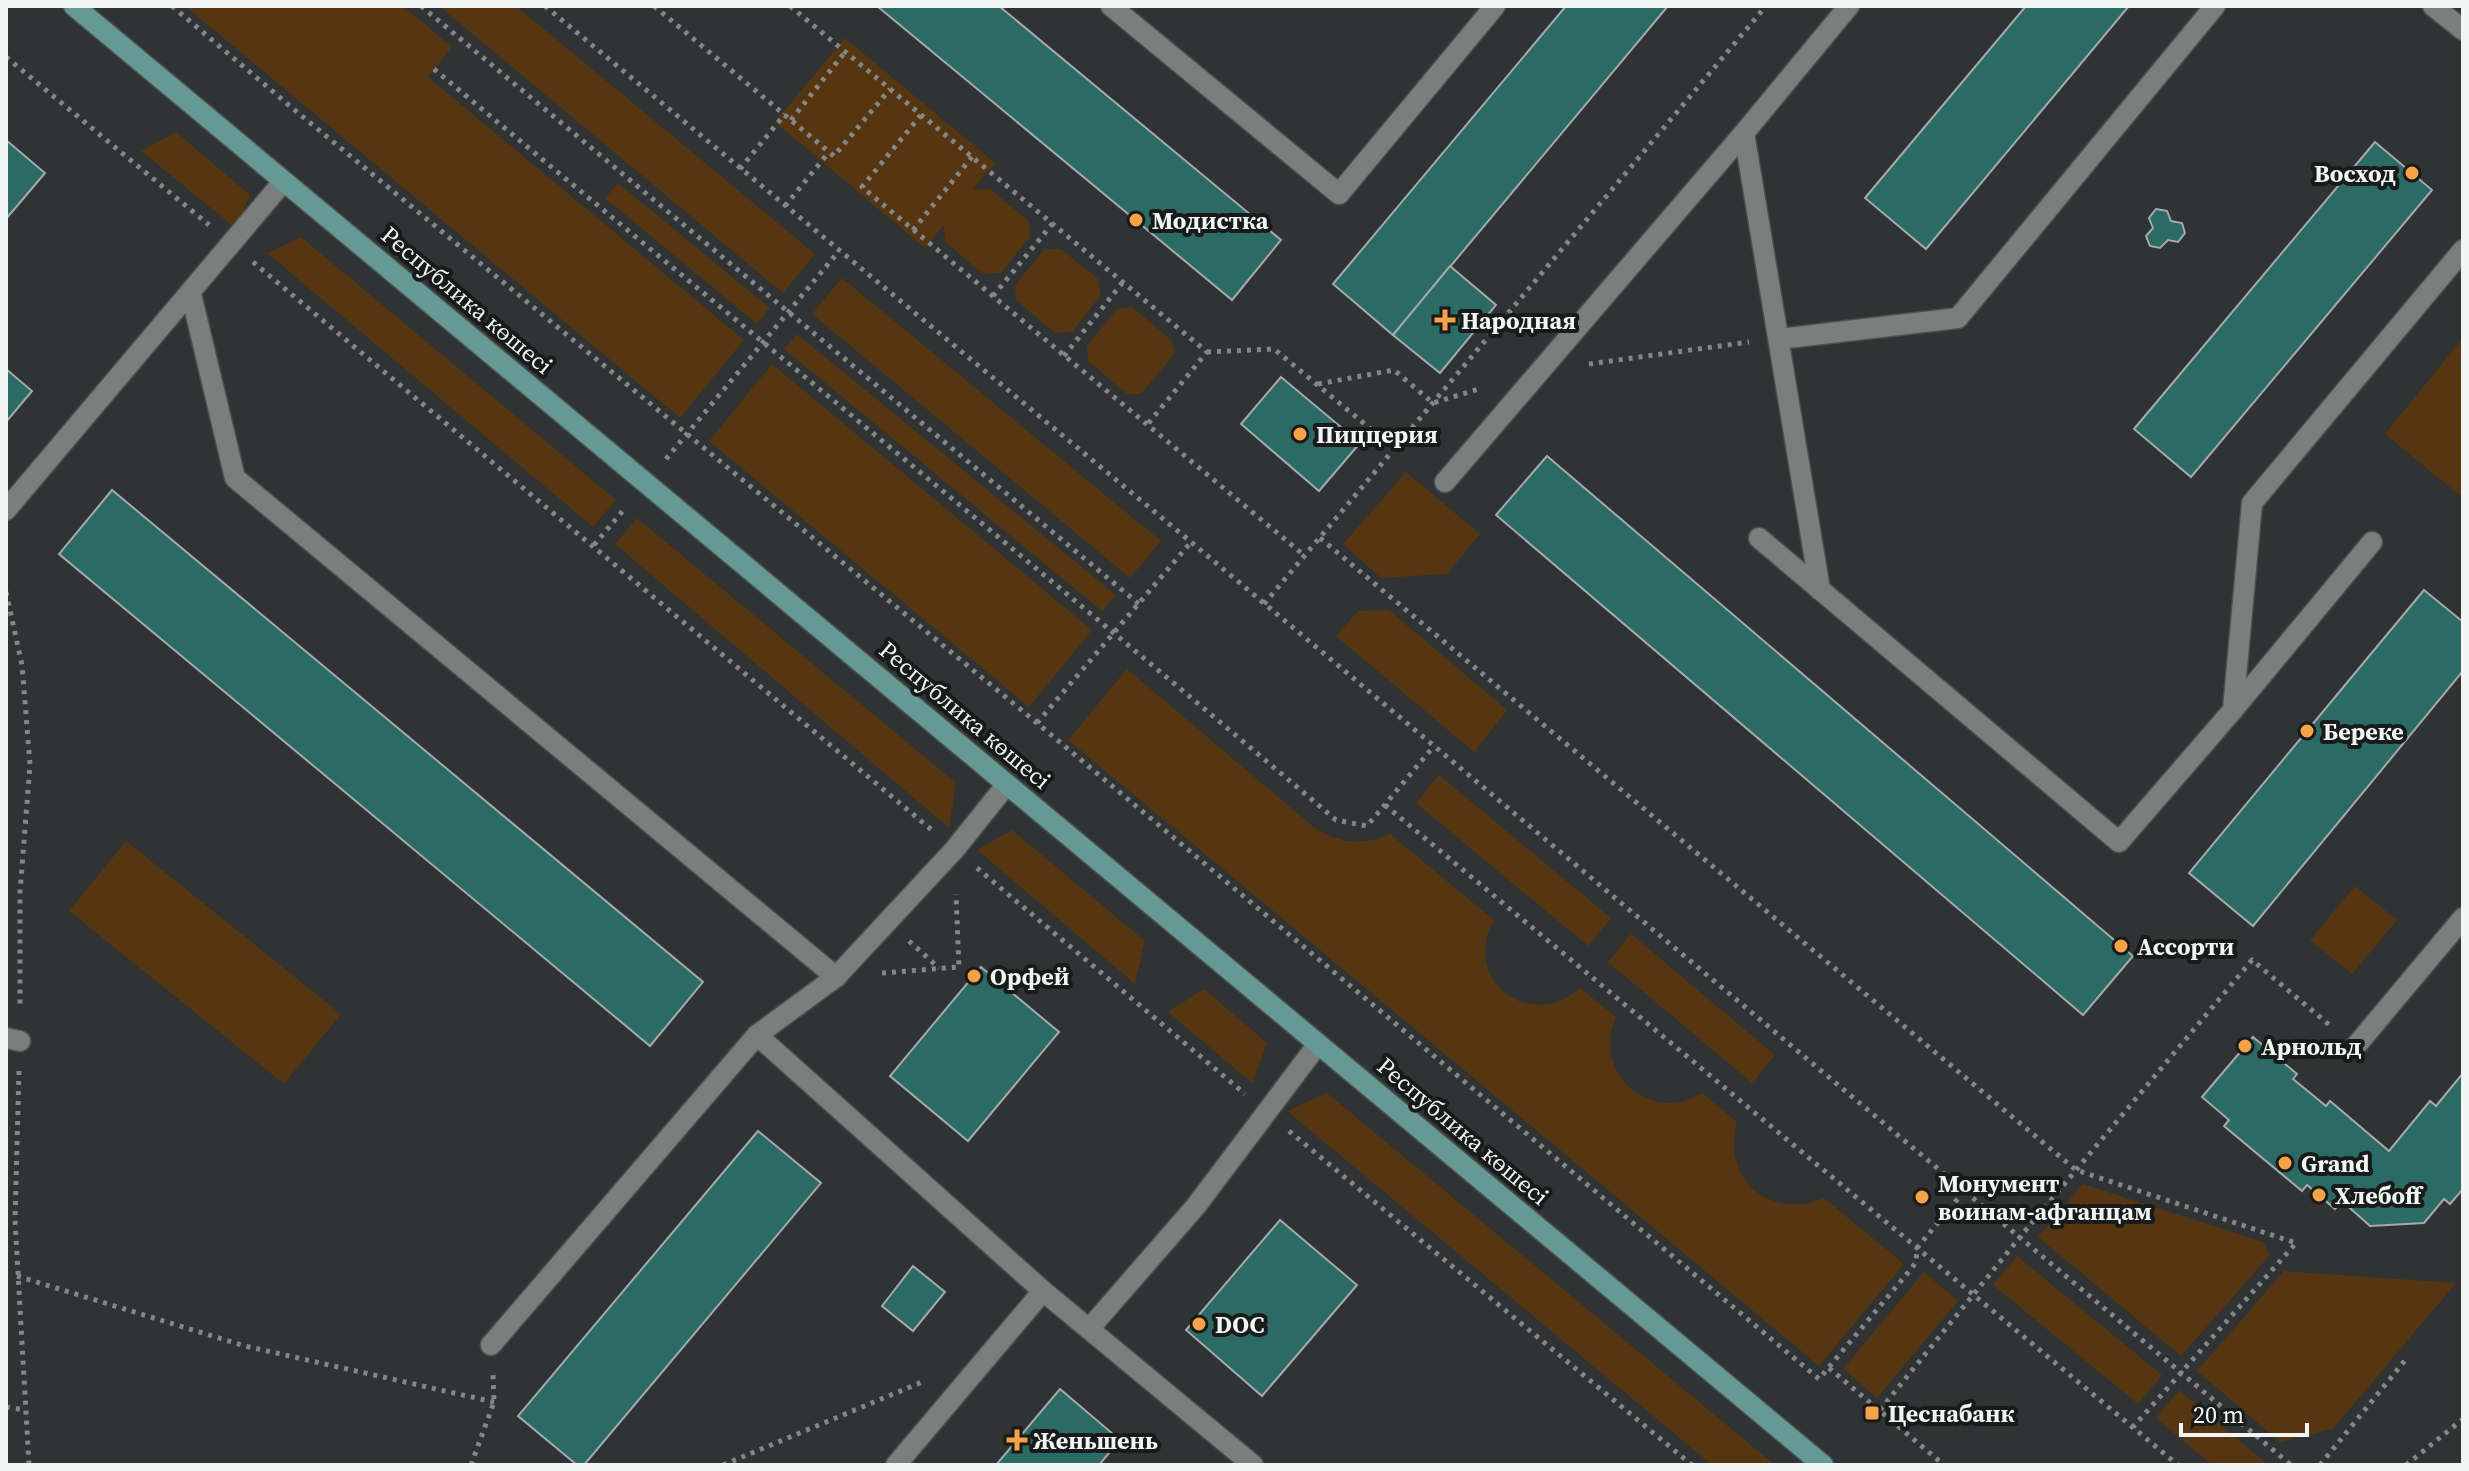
<svg xmlns="http://www.w3.org/2000/svg" width="2469" height="1471" font-family="'Source Serif 4',serif">
	<rect width="100%" height="100%" fill="#2f3333"/>
	<g fill="#563511">
		<path d="M185,6H403L452,47L428,77L744,340L680,418Z"/>
		<path d="M439,6H516L815,254L783,293Z"/>
		<path d="M845,38L995,163L972,190L990,189L1029,221L1030,237L1001,273L983,274L945,242L944,225L925,248L775,122Z"/>
		<path d="M176,132L250,195L237,229L141,151Z"/>
		<path d="M618,183L770,308L757,324L605,198Z"/>
		<path d="M301,237L616,500L593,527L267,253Z"/>
		<path d="M1045,249H1061L1098,279L1101,295L1072,332L1055,333L1016,300L1015,285Z"/>
		<path d="M842,278L1161,541L1130,578L812,314Z"/>
		<path d="M1132,307L1172,341L1175,353L1141,394H1127L1088,361L1087,346L1117,309Z"/>
		<path d="M797,334L1116,595L1102,611L784,349Z"/>
		<path d="M2463,338V498L2385,434Z"/>
		<path d="M772,364L1092,630L1029,707L709,441Z"/>
		<path d="M1406,472L1480,534L1447,574L1381,578L1343,544Z"/>
		<path d="M637,518L956,783L949,828L615,544Z"/>
		<path d="M1389,610L1507,710L1474,752L1336,636L1358,611Z"/>
		<path d="M1127,669L1316,829C1340,843 1364,846 1390,834L1494,920C1460,979 1530,1033 1580,988L1616,1017C1592,1073 1649,1125 1702,1093L1737,1122C1721,1179 1770,1221 1824,1198L1904,1264L1819,1366L1068,740Z"/>
		<path d="M1439,775L1611,918L1588,946L1416,803Z"/>
		<path d="M1012,830L1145,941L1135,984L977,850Z"/>
		<path d="M126,841L341,1014L284,1084L69,911Z"/>
		<path d="M2355,886L2397,920L2352,974L2310,940Z"/>
		<path d="M1631,934L1775,1055L1752,1083L1608,962Z"/>
		<path d="M1204,989L1267,1043L1252,1083L1168,1012Z"/>
		<path d="M1327,1093L1775,1465H1712L1287,1111Z"/>
		<path d="M2083,1184L2263,1242L2270,1255L2181,1356L2038,1237Z"/>
		<path d="M2017,1256L2162,1375L2138,1404L1993,1285Z"/>
		<path d="M2284,1271L2456,1283L2333,1429L2280,1442L2197,1371Z"/>
		<path d="M1924,1272L1958,1301L1877,1398L1843,1369Z"/>
		<path d="M2179,1390L2266,1463L2264,1465H2212L2156,1418Z"/>
	</g>
	<g fill="#2b6a65" stroke="#a4a9a9" stroke-width="2">
		<path d="M877,6H999L1281,240L1232,300Z"/>
		<path d="M1566,6H1668L1393,335L1333,284Z"/>
		<path d="M2026,6H2129L1926,249L1865,198Z"/>
		<path d="M6,140L45,173L6,219Z"/>
		<path d="M2375,142L2432,190L2191,477L2134,429Z"/>
		<path d="M2156,209L2167,211L2171,221L2182,223L2185,233L2178,242L2168,240L2160,248L2150,246L2146,236L2153,228L2149,218Z"/>
		<path d="M1450,266L1496,305L1440,373L1393,335Z"/>
		<path d="M6,369L32,391L6,422Z"/>
		<path d="M1281,377L1360,443L1319,491L1241,424Z"/>
		<path d="M1547,456L2133,956L2083,1015L1496,515Z"/>
		<path d="M112,490L703,982L650,1046L59,554Z"/>
		<path d="M2424,590L2463,622V671L2253,926L2189,873Z"/>
		<path d="M981,967L1059,1032L968,1141L890,1076Z"/>
		<path d="M2253,1037L2297,1074L2293,1079L2309,1092L2326,1106L2330,1101L2389,1151L2430,1101L2436,1106L2463,1073V1189L2450,1204L2444,1199L2424,1223L2370,1226L2342,1201L2335,1209L2307,1185L2302,1191L2224,1126L2229,1120L2202,1097Z"/>
		<path d="M758,1131L821,1183L584,1465H577L518,1416Z"/>
		<path d="M1280,1220L1357,1285L1262,1396L1186,1330Z"/>
		<path d="M913,1266L945,1292L913,1331L882,1306Z"/>
		<path d="M1060,1389L1120,1440L1099,1465H996Z"/>
	</g>
	<g fill="none" stroke-linecap="round" stroke-linejoin="round">
		<defs>
			<g id="lane">
				<path d="M1744,133L1820,590"/>
				<path d="M191,294L235,478L836,977"/>
				<path d="M1779,339L1958,318L2215,6"/>
				<path d="M6,510L283,182"/>
				<path d="M1759,538L2119,842L2233,710L2252,503L2463,250"/>
				<path d="M2233,710L2372,542"/>
				<path d="M757,1035L1043,1291L1253,1465"/>
				<path d="M6,1038L20,1041"/>
				<path d="M1089,1329L1196,1206L1318,1044"/>
				<path d="M491,1345L757,1035L836,977L955,849L1007,784"/>
				<path d="M896,1465L1043,1291"/>
			</g>
			<g id="street">
				<path d="M1111,6L1339,194L1495,6"/>
				<path d="M2433,6L2463,30"/>
				<path d="M1445,482L1744,133L1849,6"/>
				<path d="M2355,1047L2463,918"/>
			</g>
			<path id="secondary" d="M74,6L1823,1465"/>
		</defs>
		<use href="#lane" stroke="#4c4f4e" stroke-width="23"/>
		<use href="#street" stroke="#4c4f4e" stroke-width="23"/>
		<use href="#secondary" stroke="#4c4f4e" stroke-width="23"/>
		<g stroke="#848787" stroke-width="5" stroke-dasharray="4 6" stroke-linecap="butt">
			<path d="M172,6L291,107L1037,723L1819,1379L1911,1269L1916,1262L1917,1248L1965,1190"/>
			<path d="M421,6L1139,604"/>
			<path d="M545,6L1191,542L2291,1465"/>
			<path d="M654,6L834,156L890,89"/>
			<path d="M790,6L1207,352L1147,425"/>
			<path d="M6,57L209,225"/>
			<path d="M434,69C734,320 1038,567 1336,820L1367,826L1434,746"/>
			<path d="M921,115L862,187L1305,556"/>
			<path d="M791,120L845,52"/>
			<path d="M740,169L785,114"/>
			<path d="M785,206L829,152"/>
			<path d="M913,230L972,157"/>
			<path d="M253,262L933,831"/>
			<path d="M993,296L1053,223"/>
			<path d="M1207,352L1274,349L1395,449"/>
			<path d="M1064,356L1123,282"/>
			<path d="M1589,364L1749,342"/>
			<path d="M1318,384L1394,370L1433,403L1482,388"/>
			<path d="M666,459L839,251"/>
			<path d="M1320,538L2076,1170L2296,1243L2133,1427"/>
			<path d="M594,545L626,507"/>
			<path d="M6,592L22,665L30,765L20,892V1009"/>
			<path d="M1264,604L1766,6"/>
			<path d="M1037,723L1191,542"/>
			<path d="M1385,805L2178,1465"/>
			<path d="M977,868L1245,1094"/>
			<path d="M909,941L939,968"/>
			<path d="M882,973L959,967L956,894"/>
			<path d="M19,1071L15,1220L29,1465"/>
			<path d="M1289,1131L1692,1465"/>
			<path d="M17,1276L245,1346L494,1402"/>
			<path d="M1829,1368L1944,1465"/>
			<path d="M6,1407L25,1410"/>
			<path d="M1880,1410L2020,1237L2252,960L2333,1028"/>
			<path d="M471,1465L494,1402L493,1374"/>
			<path d="M723,1465L922,1382"/>
			<path d="M2320,1465L2407,1358"/>
			<path d="M2406,1465L2463,1419"/>
		</g>
		<use href="#lane" stroke="#7a7f7e" stroke-width="20"/>
		<use href="#street" stroke="#7a7f7e" stroke-width="20"/>
		<use href="#secondary" stroke="#659994" stroke-width="20"/>
	</g>
	<g fill="#f6a247" stroke="#191a1a" stroke-width="3">
		<circle cx="2412" cy="173" r="8"/>
		<circle cx="1136" cy="220" r="8"/>
		<path d="M1441 308h8v8h8v8h-8v8h-8v-8h-8v-8h8z"/>
		<circle cx="1300" cy="434" r="8"/>
		<circle cx="2307" cy="731" r="8"/>
		<circle cx="2121" cy="946" r="8"/>
		<circle cx="974" cy="976" r="8"/>
		<circle cx="2245" cy="1046" r="8"/>
		<circle cx="2285" cy="1163" r="8"/>
		<circle cx="2319" cy="1195" r="8"/>
		<circle cx="1922" cy="1197" r="8"/>
		<circle cx="1199" cy="1324" r="8"/>
		<rect x="1864" y="1405" width="16" height="16" rx="4"/>
		<path d="M1013 1428h8v8h8v8h-8v8h-8v-8h-8v-8h8z"/>
	</g>
	<g text-anchor="middle" dominant-baseline="central" stroke-width="8" stroke-linejoin="round" paint-order="stroke">
		<g font-size="24" font-weight="bold" fill="#f2f5f4" stroke="#191a1a" text-anchor="start">
			<text x="2396" y="173" text-anchor="end">Восход</text>
			<text x="1152" y="220">Модистка</text>
			<text x="1461" y="320">Народная</text>
			<text x="1316" y="434">Пиццерия</text>
			<text x="2323" y="731">Береке</text>
			<text x="2137" y="946">Ассорти</text>
			<text x="990" y="976">Орфей</text>
			<text x="2261" y="1046">Арнольд</text>
			<text x="2301" y="1163">Grand</text>
			<text x="1938" y="1183">Монумент<tspan x="1938" dy="28">воинам-афганцам</tspan></text>
			<text x="2335" y="1195">Хлебoff</text>
			<text x="1215" y="1324">DOC</text>
			<text x="1888" y="1413">Цеснабанк</text>
			<text x="1033" y="1440">Женьшень</text>
		</g>
		<g font-size="24" fill="#f2f5f4" stroke="#191a1a">
			<text transform="translate(467 300) rotate(40)">Республика көшесі</text>
			<text transform="translate(965 715) rotate(40)">Республика көшесі</text>
			<text transform="translate(1463 1131) rotate(40)">Республика көшесі</text>
		</g>
	</g>
	<rect width="2469" height="1471" fill="none" stroke="#f2f5f4" stroke-width="16"/>
	<path d="M2181 1423v12h126v-12" fill="none" stroke="#f2f5f4" stroke-width="4"/>
	<text x="2193" y="1423" font-size="24" fill="#f2f5f4" stroke="#191a1a" stroke-width="6" paint-order="stroke">20 m</text>
</svg>
